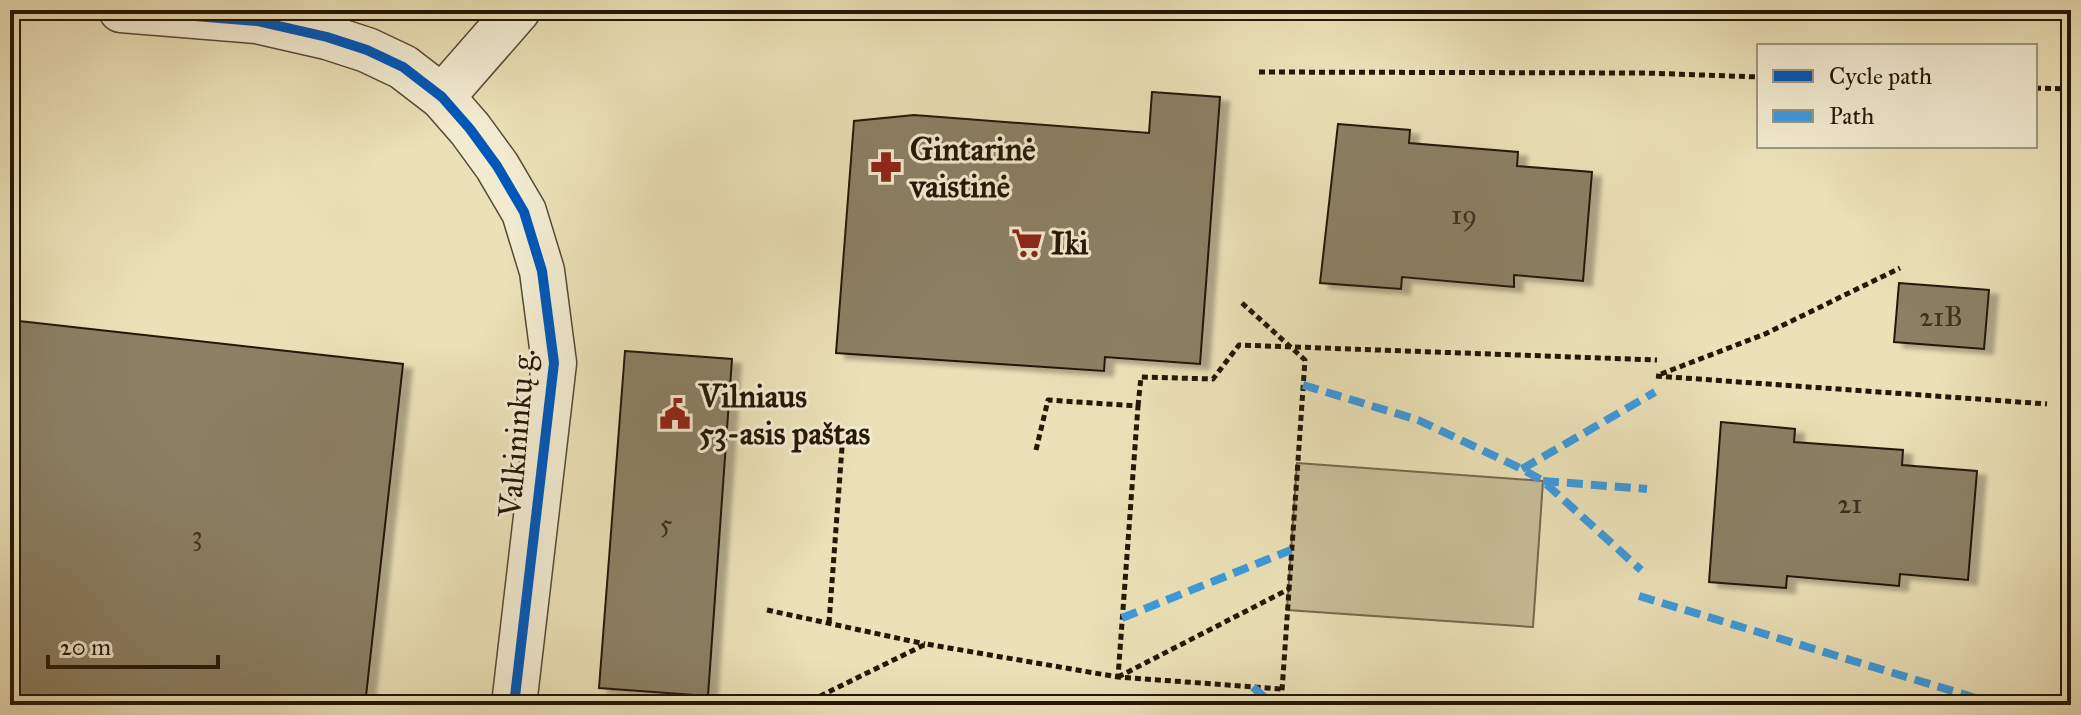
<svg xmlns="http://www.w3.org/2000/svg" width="2081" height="715" font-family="'IM FELL Great Primer',serif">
	<defs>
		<filter id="shadow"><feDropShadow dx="9" dy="5" stdDeviation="2" flood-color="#0004"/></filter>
	</defs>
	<rect width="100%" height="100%" fill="#ebe0b7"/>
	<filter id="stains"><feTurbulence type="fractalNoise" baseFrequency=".0025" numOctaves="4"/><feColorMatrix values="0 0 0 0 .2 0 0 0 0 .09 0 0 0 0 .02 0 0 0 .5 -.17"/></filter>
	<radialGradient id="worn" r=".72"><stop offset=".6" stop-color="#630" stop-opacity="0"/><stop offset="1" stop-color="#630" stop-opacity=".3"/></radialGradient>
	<path fill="#c9be99" stroke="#766a50" stroke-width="2" d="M1297,463L1543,481L1533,627L1287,610Z"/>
	<g fill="#8b8063" stroke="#231707" stroke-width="2" filter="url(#shadow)">
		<path d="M1152,92L1220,97L1200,364L1105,357L1104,371L836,353L854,121L914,115L1149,133Z"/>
		<path d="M1338,124L1410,130L1409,143L1518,152L1517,166L1592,172L1583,281L1514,275V287L1402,277L1401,289L1320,283Z"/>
		<path d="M1899,283L1989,290L1984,349L1894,342Z"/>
		<path d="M10,320L403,364L365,705H10Z"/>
		<path d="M625,351L732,359L708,696L599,688Z"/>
		<path d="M1721,422L1795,429L1794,442L1903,450L1902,465L1977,471L1968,580L1900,574L1899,586L1787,576L1786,588L1709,582Z"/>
	</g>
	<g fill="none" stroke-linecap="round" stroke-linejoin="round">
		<defs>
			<g id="minor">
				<path d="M121,10L257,21L327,37L367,50L403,67L442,97L470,129L497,166L524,212L542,271L554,363L514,705"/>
				<path d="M442,97L518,10"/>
			</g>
		</defs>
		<use href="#minor" stroke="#554933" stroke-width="47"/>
		<g stroke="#231707" stroke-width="5" stroke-dasharray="6 4" stroke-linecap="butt">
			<path d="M1259,72L1645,73L1759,77"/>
			<path d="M2035,88L2071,89"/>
			<path d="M1242,303L1305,360L1281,705"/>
			<path d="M1661,374L1765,334L1900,268"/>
			<path d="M1656,376L2047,404"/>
			<path d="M1138,406L1141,377L1213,379L1239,345L1657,360"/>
			<path d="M1036,450L1048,400L1138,406L1118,677"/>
			<path d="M767,610L925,644"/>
			<path d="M829,623L843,434"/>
			<path d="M1118,677L1289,589"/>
			<path d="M802,705L926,644L1118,677L1282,689"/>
		</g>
		<use href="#minor" stroke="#f2ebd0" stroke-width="44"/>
		<g stroke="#3c9add" stroke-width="8" stroke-dasharray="16 8" stroke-linecap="butt">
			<path d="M1303,385L1418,420L1522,469L1543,481L1641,570"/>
			<path d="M1522,469L1655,392"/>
			<path d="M1543,481L1647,489"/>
			<path d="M1639,596L1999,705"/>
			<path d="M1122,618L1291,550"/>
			<path d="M1253,687L1273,705"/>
		</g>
		<defs>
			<path id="cycleway" d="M121,10L257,21L327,37L367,50L403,67L442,97L470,129L497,166L524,212L542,271L554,363L514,705"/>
		</defs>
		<use href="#cycleway" stroke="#f2ebd0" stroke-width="15"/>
		<use href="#cycleway" stroke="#0057b8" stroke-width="10"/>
	</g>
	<defs>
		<symbol id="pharmacy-bare" viewBox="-9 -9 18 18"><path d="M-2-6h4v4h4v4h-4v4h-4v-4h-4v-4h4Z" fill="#8f2418" stroke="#f2ebd0" stroke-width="2.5" paint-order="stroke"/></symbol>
		<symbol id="supermarket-bare" viewBox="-9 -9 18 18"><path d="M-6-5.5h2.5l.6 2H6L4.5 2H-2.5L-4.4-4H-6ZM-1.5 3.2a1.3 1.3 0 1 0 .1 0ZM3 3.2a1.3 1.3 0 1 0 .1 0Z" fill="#8f2418" stroke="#f2ebd0" stroke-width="2.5" paint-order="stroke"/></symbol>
		<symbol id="civic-bare" viewBox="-9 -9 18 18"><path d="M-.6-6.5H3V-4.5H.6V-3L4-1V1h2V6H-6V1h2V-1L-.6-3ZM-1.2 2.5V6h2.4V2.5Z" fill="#8f2418" stroke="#f2ebd0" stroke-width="2.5" paint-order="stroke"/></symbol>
	</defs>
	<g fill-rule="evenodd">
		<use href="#pharmacy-bare" x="864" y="145" width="44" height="44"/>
		<use href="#supermarket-bare" x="1005" y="221" width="44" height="44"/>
		<use href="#civic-bare" x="653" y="392" width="44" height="44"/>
	</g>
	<g text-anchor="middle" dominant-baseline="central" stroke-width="6" stroke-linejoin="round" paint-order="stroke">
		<g font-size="28" fill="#3d311e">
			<text x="1464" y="214">19</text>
			<text x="1941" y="316">21B</text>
			<text x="1850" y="503">21</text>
			<text x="666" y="523">5</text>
			<text x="197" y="535">3</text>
		</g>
		<g font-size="32" font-weight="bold" fill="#231707" stroke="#f2ebd0" text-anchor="start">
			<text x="910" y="149">Gintarinė<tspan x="910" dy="37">vaistinė</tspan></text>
			<text x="1051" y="243">Iki</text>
			<text x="699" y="396">Vilniaus<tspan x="699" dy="37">53-asis paštas</tspan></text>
		</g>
		<g font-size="32" fill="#231707" stroke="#f2ebd0">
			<text transform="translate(517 433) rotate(-85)">Valkininkų g.</text>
		</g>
	</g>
	<rect width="2081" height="715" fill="none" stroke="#ebe0b7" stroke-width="40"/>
	<rect x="12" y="12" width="2057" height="691" fill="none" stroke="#231707" stroke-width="4"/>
	<rect x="20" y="20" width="2041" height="675" fill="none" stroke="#231707" stroke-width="2"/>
	<rect x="1757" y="44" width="280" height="104" fill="#f2ebd0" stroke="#9f9680" stroke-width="2"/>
	<rect x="1773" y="70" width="40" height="12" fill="#0057b8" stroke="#9f9680" stroke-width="2"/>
	<text x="1829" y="84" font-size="24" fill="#231707">Cycle path</text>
	<rect x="1773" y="110" width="40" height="12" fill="#3c9add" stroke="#9f9680" stroke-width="2"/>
	<text x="1829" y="124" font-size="24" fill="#231707">Path</text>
	<path d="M48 655v12h170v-12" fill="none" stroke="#231707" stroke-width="4"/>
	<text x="60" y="655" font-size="24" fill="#231707" stroke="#f2ebd0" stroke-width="6" paint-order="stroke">20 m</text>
	<rect width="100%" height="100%" filter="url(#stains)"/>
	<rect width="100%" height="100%" fill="url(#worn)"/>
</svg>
